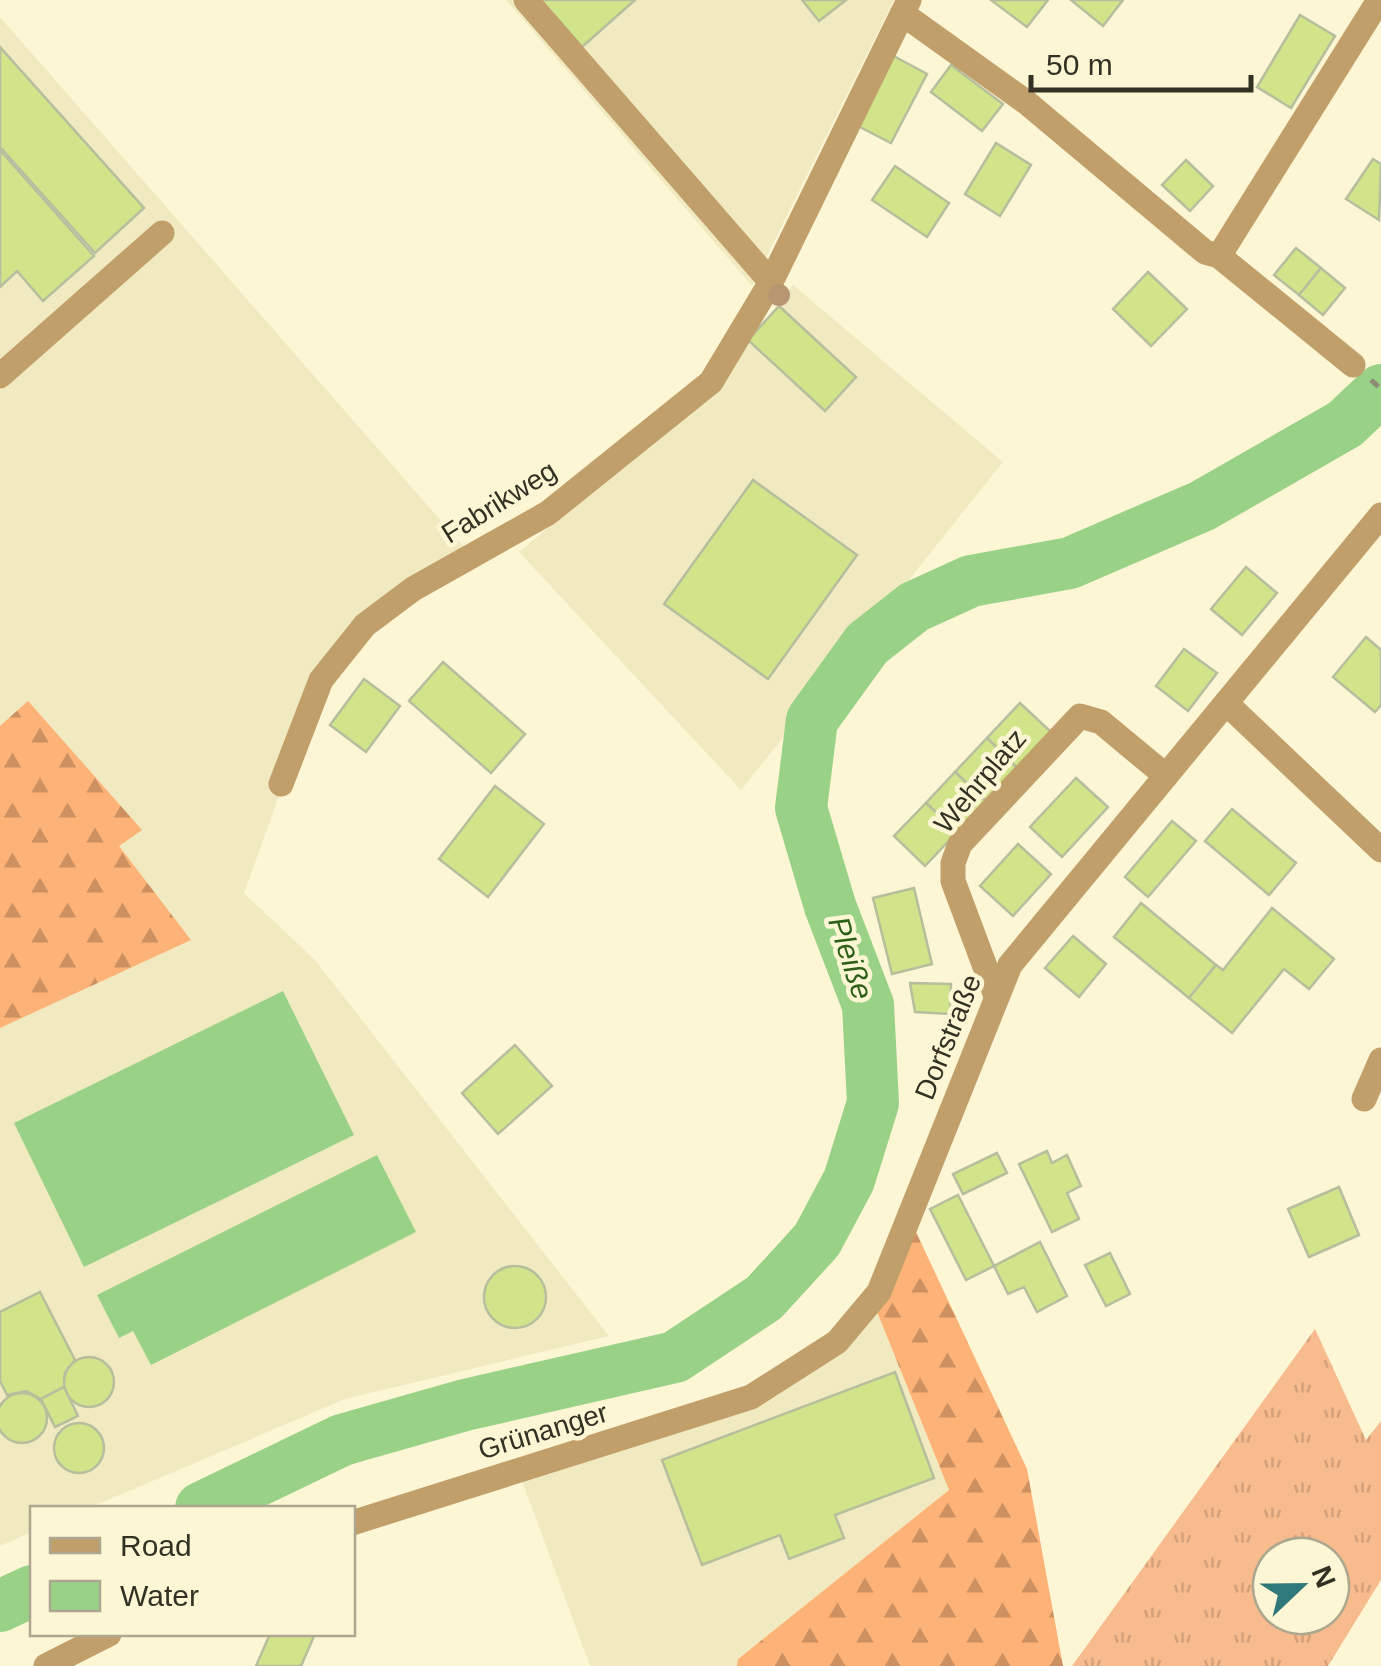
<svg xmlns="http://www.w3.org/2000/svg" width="1381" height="1666" font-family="Helvetica,sans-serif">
	<defs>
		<pattern id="grass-tufts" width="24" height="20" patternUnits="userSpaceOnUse" patternTransform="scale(2.5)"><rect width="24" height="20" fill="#f7bb8e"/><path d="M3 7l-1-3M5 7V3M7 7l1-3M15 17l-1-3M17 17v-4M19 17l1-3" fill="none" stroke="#d4a17a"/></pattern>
		<pattern id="forest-firs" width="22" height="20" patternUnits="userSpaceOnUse" patternTransform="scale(2.5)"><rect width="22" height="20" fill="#fdb277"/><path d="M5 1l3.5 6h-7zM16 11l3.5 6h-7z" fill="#cd9161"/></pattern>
	</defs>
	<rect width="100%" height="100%" fill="#fdf6d5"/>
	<g fill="#f1eac0">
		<path d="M506,0H894L752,286Z"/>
		<path d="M0,17L471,555L413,589L321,680L244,893L315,960L609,1336L345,1399L89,1508H32V1532L0,1546Z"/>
		<path d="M793,285L1003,462L741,790L519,552L706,396Z"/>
		<path d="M873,1302L949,1490L739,1658L737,1666H590L518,1470L751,1397Z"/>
	</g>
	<path fill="url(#grass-tufts)" fill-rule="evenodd" d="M1315,1329L1366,1440L1381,1421V1580L1328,1666H1072ZM1271,1556H1331V1616H1271Z"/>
	<g fill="url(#forest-firs)">
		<path d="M28,701L142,830L119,846L191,940L0,1028V726Z"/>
		<path d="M909,1217L1027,1469L1063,1666H737L738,1659L949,1490L873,1302Z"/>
	</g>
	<g fill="#99d187">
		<path d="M283,991L354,1135L84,1267L14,1123Z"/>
		<path d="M377,1155L416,1232L151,1365L133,1331L119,1338L97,1295Z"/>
	</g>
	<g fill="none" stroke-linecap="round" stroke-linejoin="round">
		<g stroke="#99d187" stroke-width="52">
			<path d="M201,1508L342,1440L465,1405L675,1357L764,1298L817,1240L849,1180L873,1103L868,1005L830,906L801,808L812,720L867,644L914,607L971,581L1070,563L1202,506L1345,424L1381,390"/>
			<path d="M0,1606L32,1591"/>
		</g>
	</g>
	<g fill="#d2e48a" stroke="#b6be9e" stroke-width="2.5">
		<path d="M541,0H635L582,47Z"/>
		<path d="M802,0H846L819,21Z"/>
		<path d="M991,0H1048L1027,27Z"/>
		<path d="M1071,0H1123L1103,26Z"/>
		<path d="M1300,15L1335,36L1291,108L1257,87Z"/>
		<path d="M0,47L144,208L95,253L0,147Z"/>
		<path d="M890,54L927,74L891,143L854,124Z"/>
		<path d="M951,65L1003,104L982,131L931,92Z"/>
		<path d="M996,143L1031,165L1000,216L965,194Z"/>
		<path d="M0,150L94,256L43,301L17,271L0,287Z"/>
		<path d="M1373,159L1381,164L1379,220L1346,199Z"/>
		<path d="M1186,160L1213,186L1190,211L1162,185Z"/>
		<path d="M895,166L949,203L927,237L872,200Z"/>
		<path d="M1296,248L1321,268L1299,295L1274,275Z"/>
		<path d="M1321,268L1345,288L1323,315L1299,295Z"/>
		<path d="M1148,272L1187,309L1151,346L1113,309Z"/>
		<path d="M779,306L856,377L825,411L748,340Z"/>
		<path d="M753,480L857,555L768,679L664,604Z"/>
		<path d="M1246,567L1277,593L1242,635L1211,609Z"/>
		<path d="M1366,637L1381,650V705L1375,712L1333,677Z"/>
		<path d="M1184,649L1217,673L1188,711L1156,686Z"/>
		<path d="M443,662L525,734L491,773L409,701Z"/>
		<path d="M364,679L400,706L366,752L330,725Z"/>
		<path d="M1020,703L1051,732L1017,768L987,738Z"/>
		<path d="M987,738L1017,768L986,801L955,772Z"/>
		<path d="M955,772L986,801L957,832L926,803Z"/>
		<path d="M1076,778L1108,807L1062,857L1030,827Z"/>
		<path d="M495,786L544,824L488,897L439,859Z"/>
		<path d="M926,803L957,832L925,866L894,836Z"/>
		<path d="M1232,809L1296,863L1269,895L1205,841Z"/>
		<path d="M1172,821L1196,841L1148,897L1125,877Z"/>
		<path d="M1018,844L1051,874L1013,916L980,886Z"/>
		<path d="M914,888L932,964L892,974L873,898Z"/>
		<path d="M1141,903L1216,965L1189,998L1114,937Z"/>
		<path d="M1272,908L1334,959L1309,989L1284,969L1232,1033L1189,998L1216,965L1223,970Z"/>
		<path d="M1073,936L1106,964L1079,997L1045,968Z"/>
		<path d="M910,983L951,984L950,1014L915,1012Z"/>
		<path d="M515,1045L552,1086L498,1134L462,1093Z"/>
		<path d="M1047,1151L1052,1163L1067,1155L1081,1186L1067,1193L1079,1219L1052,1232L1019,1164Z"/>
		<path d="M997,1153L1007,1173L963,1194L953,1174Z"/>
		<path d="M1339,1187L1359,1235L1309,1257L1288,1209Z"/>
		<path d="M958,1195L994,1266L966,1280L930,1209Z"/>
		<path d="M1040,1242L1067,1296L1037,1312L1024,1287L1008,1294L994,1266Z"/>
		<path d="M1110,1253L1130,1294L1106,1306L1085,1265Z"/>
		<circle cx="515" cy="1297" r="31"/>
		<path d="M40,1292L75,1360L65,1373L64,1387L41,1399L26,1391L7,1395L0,1381V1312Z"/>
		<circle cx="89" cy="1382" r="25"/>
		<path d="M895,1372L934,1478L835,1515L844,1538L789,1559L780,1535L702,1565L662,1460Z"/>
		<path d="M64,1387L78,1416L55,1427L41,1399Z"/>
		<circle cx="22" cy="1418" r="25"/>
		<circle cx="79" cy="1448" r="25"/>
		<path d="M270,1634H315L301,1666H256Z"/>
	</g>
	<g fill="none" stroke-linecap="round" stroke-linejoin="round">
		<path stroke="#8e8a74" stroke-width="5" stroke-dasharray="10 5" stroke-linecap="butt" d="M1371,380L1381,389"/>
		<g stroke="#c09f6b" stroke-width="25">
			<path d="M526,0L771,282"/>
			<path d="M903,14L1026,102L1205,252L1219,256L1353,365"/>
			<path d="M1219,256L1379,0"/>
			<path d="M0,376L162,233"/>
			<path d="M1226,703L1381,850"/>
			<path d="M281,784L321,680L365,625L413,589L548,513L711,382L771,282L909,0"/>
			<path d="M996,996L953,881V863L960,844L1080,716L1101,722L1166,776"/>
			<path d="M1364,1099L1381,1060"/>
			<path d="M352,1523L751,1397L837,1342L879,1292L1010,965L1381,515"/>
			<path d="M46,1666L109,1634"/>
		</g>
	</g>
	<circle fill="#b69771" cx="779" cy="295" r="11"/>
	<g text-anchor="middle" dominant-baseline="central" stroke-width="9" stroke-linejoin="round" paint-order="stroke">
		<g font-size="28" fill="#333124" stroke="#fdf6d5">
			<text transform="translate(499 502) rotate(-32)">Fabrikweg</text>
			<text transform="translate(980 781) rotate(-50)">Wehrplatz</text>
			<text transform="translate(948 1037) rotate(-68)">Dorfstraße</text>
			<text transform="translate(543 1431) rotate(-17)">Grünanger</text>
		</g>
		<g font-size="30" font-style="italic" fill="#2c6018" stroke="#fdf6d5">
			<text transform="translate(851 958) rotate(72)">Pleiße</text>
		</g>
	</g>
	<rect x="30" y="1506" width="325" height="130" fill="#fdf6d5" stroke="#aca78e" stroke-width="2.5"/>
	<rect x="50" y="1538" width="50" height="15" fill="#c09f6b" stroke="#aca78e" stroke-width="2.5"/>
	<text x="120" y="1556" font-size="30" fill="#333124">Road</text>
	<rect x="50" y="1581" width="50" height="30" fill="#99d187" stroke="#aca78e" stroke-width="2.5"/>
	<text x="120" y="1606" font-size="30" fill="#333124">Water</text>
	<g transform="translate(1301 1586) rotate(68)"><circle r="48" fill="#fdf6d5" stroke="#aca78e" stroke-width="2.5"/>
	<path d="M0-8L18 38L0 25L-18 38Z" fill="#2f797b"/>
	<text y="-15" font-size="28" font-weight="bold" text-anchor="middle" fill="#333124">N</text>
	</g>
	<path d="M1031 75v15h220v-15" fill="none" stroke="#333124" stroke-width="5"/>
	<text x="1046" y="75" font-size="30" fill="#333124" stroke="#fdf6d5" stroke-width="8" paint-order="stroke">50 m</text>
</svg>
